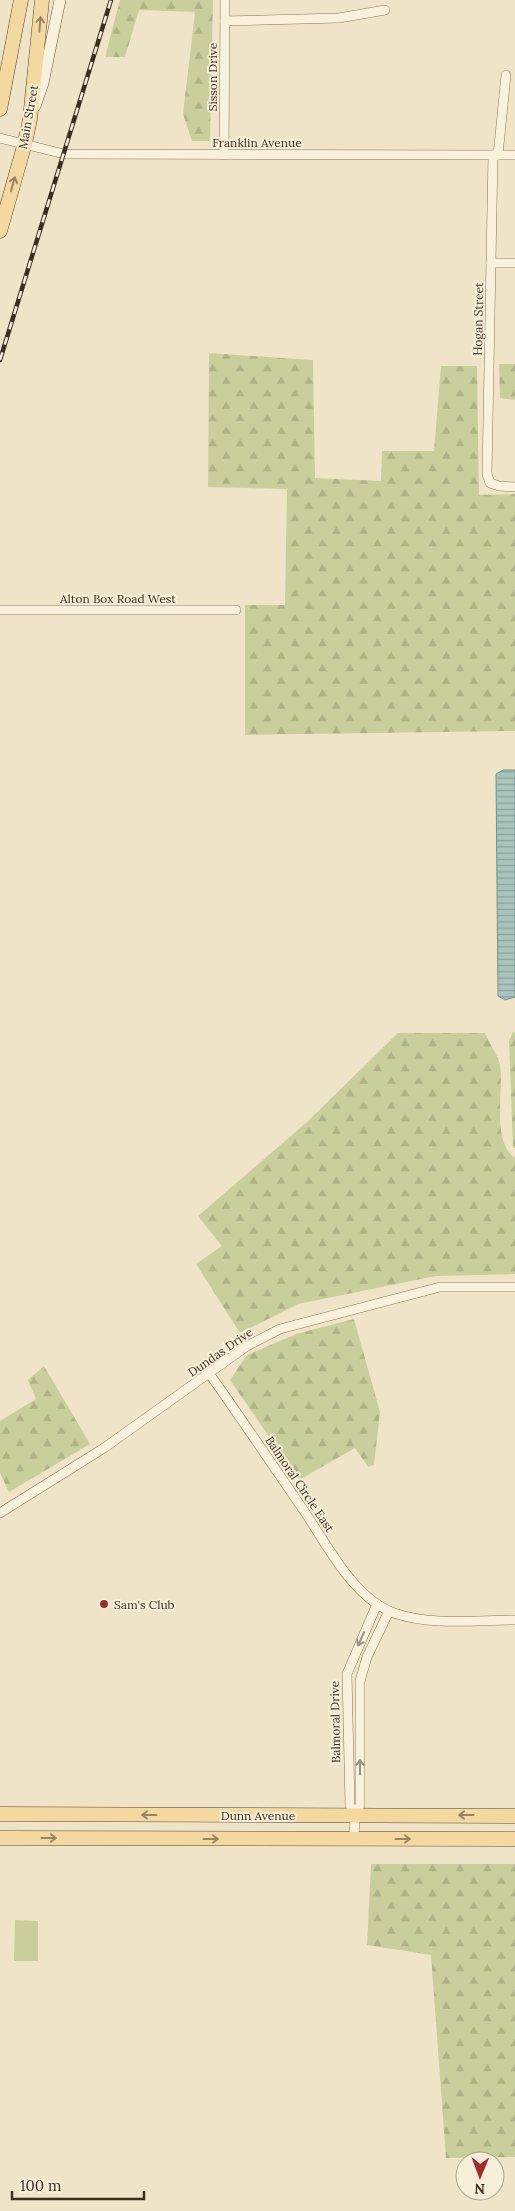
<svg xmlns="http://www.w3.org/2000/svg" width="515" height="2211" font-family="Lora,serif">
	<defs>
		<pattern id="forest-firs" width="22" height="20" patternUnits="userSpaceOnUse" patternTransform="scale(1.25)"><rect width="22" height="20" fill="#c9cf9b"/><path d="M5 1l3.5 6h-7zM16 11l3.5 6h-7z" fill="#aeb285"/></pattern>
		<pattern id="water-rules" width="6" height="5" patternUnits="userSpaceOnUse" patternTransform="scale(1.25)"><rect width="6" height="5" fill="#a9c4bc"/><path d="M0 2.5h6" fill="none" stroke="#8ba098"/></pattern>
	</defs>
	<rect width="100%" height="100%" fill="#f0e4c8"/>
	<path fill="#c9cf9b" d="M15,1920L38,1921V1961H14Z"/>
	<g fill="url(#forest-firs)">
		<path d="M120,0H213L210,141H192L183,114L195,12L139,10L125,57H105Z"/>
		<path d="M209,353L313,360L315,478L381,481L382,451H434L441,366H477L479,495L515,494V731L245,735V605H285L287,489L208,487Z"/>
		<path d="M499,364H515V400L500,398Z"/>
		<path d="M513,1032H515V1148L513,1147L509,1041Z"/>
		<path d="M398,1033H485C489,1043 498,1055 500,1065C504,1092 491,1141 515,1158V1274L436,1276L298,1304L240,1333L196,1264L222,1246L198,1216L308,1121Z"/>
		<path d="M354,1319L380,1412L374,1465L368,1467L355,1448L299,1480L230,1380L247,1355L296,1334Z"/>
		<path d="M44,1366L90,1444L9,1492L0,1473V1421L36,1399L28,1380Z"/>
		<path d="M371,1864H515V2157L446,2158L431,1955L367,1945Z"/>
	</g>
	<path fill="url(#water-rules)" stroke="#6f938a" d="M503,770H515V997L505,1000L498,996L496,774Z"/>
	<g fill="none" stroke-linecap="round" stroke-linejoin="round">
		<defs>
			<g id="street">
				<path d="M225,21L339,18L385,10"/>
				<path d="M0,138L64,154L515,155"/>
				<path d="M224,155L225,0"/>
				<path d="M493,155L487,474L490,483L499,486L515,487"/>
				<path d="M498,155L506,75"/>
				<path d="M491,263H515"/>
				<path d="M0,610H236"/>
				<path d="M209,1373C240,1417 270,1461 300,1505C325,1540 351,1597 394,1613C431,1626 476,1620 515,1620"/>
				<path d="M0,1513L104,1448L247,1346L280,1329L440,1287H515"/>
				<path d="M355,1815L350,1805L347,1674L377,1604"/>
				<path d="M354,1839L355,1815L360,1805V1681L367,1657L389,1611"/>
			</g>
			<path id="secondary" d="M35,106L43,83L60,0"/>
			<g id="primary">
				<path d="M0,109L21,0"/>
				<path d="M0,231L25,143L30,119L42,0"/>
				<path d="M0,1814L515,1816"/>
				<path d="M0,1838L515,1839"/>
			</g>
		</defs>
		<use href="#street" stroke="#8d765c" stroke-width="10"/>
		<use href="#secondary" stroke="#6f573f" stroke-width="12"/>
		<use href="#primary" stroke="#5b4430" stroke-width="15"/>
		<use href="#street" stroke="#faf1dc" stroke-width="9"/>
		<use href="#secondary" stroke="#faf1dc" stroke-width="11"/>
		<use href="#primary" stroke="#f3d9a0" stroke-width="14"/>
		<defs>
			<path id="rail" d="M0,360L111,0"/>
		</defs>
		<use href="#rail" stroke="#3d2e20" stroke-width="4.5"/>
		<use href="#rail" stroke="#f7eed8" stroke-width="2.5" stroke-dasharray="8" stroke-linecap="butt"/>
	</g>
	<defs><path id="oneway-shaft" d="M-6 0H5M1.5-3L5.5 0L1.5 3" fill="none" stroke-width="1.6" stroke-linecap="round" stroke-linejoin="round" transform="scale(1.25)"/></defs>
	<g stroke="#988460">
		<use href="#oneway-shaft" transform="translate(40 24) rotate(-85)"/>
		<use href="#oneway-shaft" transform="translate(13 184) rotate(-74)"/>
		<use href="#oneway-shaft" transform="translate(149 1815) rotate(-180)"/>
		<use href="#oneway-shaft" transform="translate(466 1815) rotate(-180)"/>
		<use href="#oneway-shaft" transform="translate(49 1838)"/>
		<use href="#oneway-shaft" transform="translate(211 1839)"/>
		<use href="#oneway-shaft" transform="translate(403 1839)"/>
	</g>
	<g stroke="#9c907e">
		<use href="#oneway-shaft" transform="translate(361 1639) rotate(114)"/>
		<use href="#oneway-shaft" transform="translate(360 1767) rotate(-90)"/>
	</g>
	<circle fill="#9e2a2b" stroke="#f7eed8" stroke-width="2" cx="104" cy="1604" r="5"/>
	<g text-anchor="middle" dominant-baseline="central" stroke-width="4" stroke-linejoin="round" paint-order="stroke">
		<g font-size="12" fill="#3d2e20" stroke="#f7eed8">
			<text transform="translate(212 77) rotate(-90)">Sisson Drive</text>
			<text transform="translate(28 117) rotate(-80)">Main Street</text>
			<text x="257" y="142">Franklin Avenue</text>
			<text transform="translate(478 319) rotate(-89)">Hogan Street</text>
			<text x="118" y="598">Alton Box Road West</text>
			<text transform="translate(220 1352) rotate(-35)">Dundas Drive</text>
			<text transform="translate(300 1484) rotate(56)">Balmoral Circle East</text>
			<text transform="translate(335 1722) rotate(-91)">Balmoral Drive</text>
			<text x="258" y="1815">Dunn Avenue</text>
		</g>
		<g font-size="12" fill="#3d2e20" stroke="#f7eed8" text-anchor="start">
			<text x="114" y="1604">Sam's Club</text>
		</g>
	</g>
	<g transform="translate(480 2176) rotate(181)"><circle r="24" fill="#f7eed8" stroke="#ada18e"/>
	<path d="M0-4L9 19L0 12L-9 19Z" fill="#9e2a2b"/>
	<text y="-8" font-size="14" font-weight="bold" text-anchor="middle" fill="#3d2e20">N</text>
	</g>
	<path d="M12 2191v8h132v-8" fill="none" stroke="#3d2e20" stroke-width="2.5"/>
	<text x="20" y="2191" font-size="15" fill="#3d2e20" stroke="#f7eed8" stroke-width="4" paint-order="stroke">100 m</text>
</svg>
